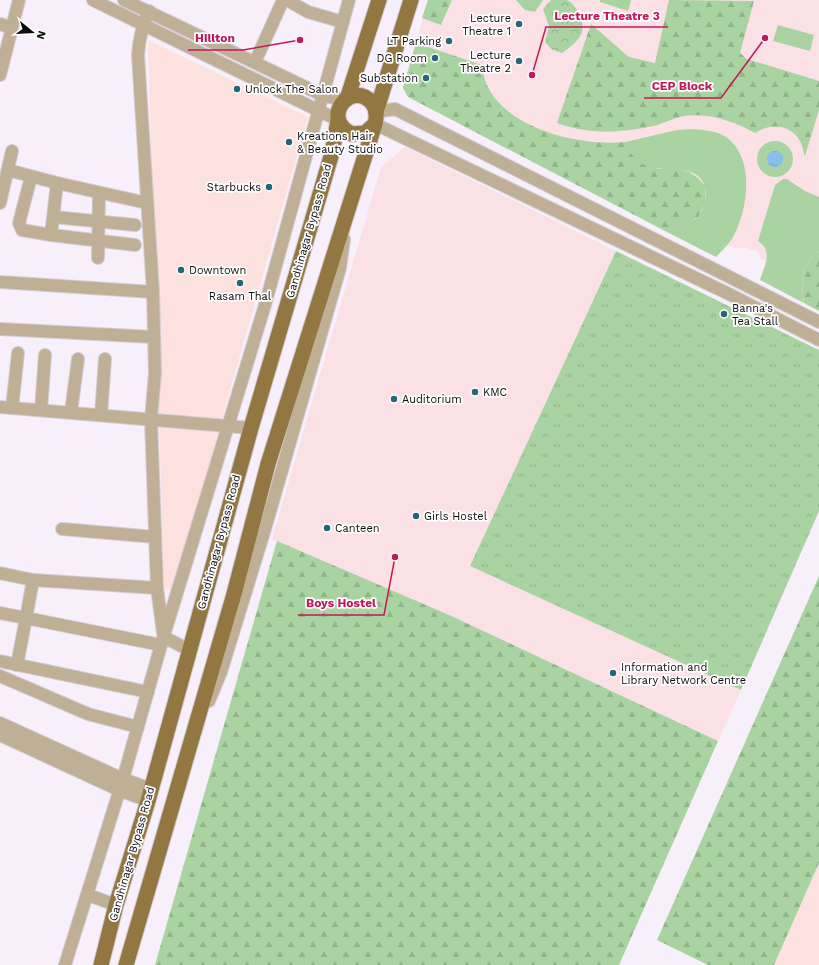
<svg xmlns="http://www.w3.org/2000/svg" width="819" height="965" font-family="'Work Sans',sans-serif">
	<defs>
		<pattern id="grass-tufts" width="24" height="20" patternUnits="userSpaceOnUse"><rect width="24" height="20" fill="#a9d4a1"/><path d="M3 7l-1-3M5 7V3M7 7l1-3M15 17l-1-3M17 17v-4M19 17l1-3" fill="none" stroke="#90b589"/></pattern>
		<pattern id="forest-firs" width="22" height="20" patternUnits="userSpaceOnUse"><rect width="22" height="20" fill="#a9d4a1"/><path d="M5 1l3.5 6h-7zM16 11l3.5 6h-7z" fill="#90b589"/></pattern>
		<pattern id="park-crowns" width="20" height="18" patternUnits="userSpaceOnUse"><rect width="20" height="18" fill="#a9d4a1"/><path d="M2 6a3 3 0 1 1 6 0M12 15a3 3 0 1 1 6 0" fill="none" stroke="#90b589"/></pattern>
		<pattern id="water-ripples" width="26" height="14" patternUnits="userSpaceOnUse"><rect width="26" height="14" fill="#89bcef"/><path d="M2 4q2-2 4 0t4 0M15 11q2-2 4 0t4 0" fill="none" stroke="#75a0cc"/></pattern>
	</defs>
	<rect width="100%" height="100%" fill="#f7eff9"/>
	<g fill="#fce1de">
		<path d="M148,40L308,117L173,590L164,588Z"/>
		<path d="M819,863V965H774Z"/>
	</g>
	<g fill="#fbe1e5">
		<path d="M428,0H819V311L760,280L766,261L761,259L758,251L742,247L741,249L727,246L716,257L408,97L403,88Z"/>
		<path d="M405,147L616,251L470,566L741,690L718,741L447,614L272,539L381,167Z"/>
	</g>
	<path fill="url(#grass-tufts)" d="M616,251L819,350V511L741,690L470,566Z"/>
	<g fill="url(#forest-firs)">
		<path d="M428,0H452L441,25L422,18Z"/>
		<path d="M669,0L754,1L740,53L747,59L819,81V110L805,156C803,152 803,146 800,141C790,124 770,123 755,133C733,121 709,113 684,116C675,118 666,122 657,125C625,133 588,135 557,123L591,24L629,57L655,63Z"/>
		<path d="M416,43L482,65C486,125 576,147 625,142L631,153L657,169H677L689,172L698,178L705,186L706,202L699,216L690,222L680,224L667,232L408,97L403,88Z"/>
		<path d="M819,251V311L804,303C801,282 800,264 819,251Z"/>
		<path d="M277,541L447,614L718,741L619,965H155Z"/>
		<path d="M819,576V863L774,965H708L657,940Z"/>
	</g>
	<path fill="url(#park-crowns)" d="M551,0C555,0 563,0 567,0C576,4 585,21 582,32C579,41 569,48 562,53L551,49L545,42L549,26L543,9Z"/>
	<g fill="#a9d4a1">
		<path d="M516,0H543L535,12L525,10Z"/>
		<path d="M600,0H631L628,11L600,2Z"/>
		<path d="M778,25L814,35L810,51L773,41Z"/>
		<path d="M693,129C704,130 717,131 726,137C756,159 748,211 732,239C727,246 721,251 716,257L667,232C671,229 676,226 680,224C685,222 690,222 695,219C702,214 706,204 706,195C705,159 664,175 644,165C635,160 629,152 625,142L677,130Z"/>
		<circle cx="775" cy="159" r="18"/>
		<path d="M783,179H787L805,191L819,197V251C800,264 801,282 804,303L760,280C764,267 774,251 758,241L775,185Z"/>
	</g>
	<circle fill="url(#water-ripples)" cx="775" cy="159" r="8"/>
	<g fill="none" stroke-linecap="round" stroke-linejoin="round">
		<defs>
			<g id="minor">
				<path d="M93,0L338,120"/>
				<path d="M124,0L322,95L337,99H347"/>
				<path d="M287,0L308,12L343,22"/>
				<path d="M149,11C142,26 139,39 138,55L153,292L155,373L151,419L157,588L163,633"/>
				<path d="M0,24L12,28"/>
				<path d="M255,62L283,0"/>
				<path d="M0,75L19,0"/>
				<path d="M376,112L395,109L819,322"/>
				<path d="M375,124L729,294L819,340"/>
				<path d="M8,170L57,183L147,203"/>
				<path d="M31,177L19,223L22,230L51,235L135,245"/>
				<path d="M0,203L12,151"/>
				<path d="M54,217L135,225"/>
				<path d="M51,235L57,183"/>
				<path d="M98,258L99,193"/>
				<path d="M0,282L153,292"/>
				<path d="M0,329L154,337"/>
				<path d="M0,407L251,428"/>
				<path d="M12,408L18,353"/>
				<path d="M41,410L45,355"/>
				<path d="M71,412L78,359"/>
				<path d="M101,415L105,359"/>
				<path d="M62,529L155,537"/>
				<path d="M0,573L33,580"/>
				<path d="M157,588L33,580L26,618L161,645"/>
				<path d="M0,613L26,618L17,665"/>
				<path d="M164,637L189,650"/>
				<path d="M0,661L148,692"/>
				<path d="M0,676L88,714L138,727"/>
				<path d="M209,701L221,672L265,529L340,268L344,239"/>
				<path d="M0,723L123,779L151,789"/>
				<path d="M0,735L119,790L148,801"/>
				<path d="M88,895L116,905"/>
				<path d="M65,965L123,779L161,645L265,305L349,0"/>
			</g>
			<g id="major">
				<path d="M347,99L379,0"/>
				<path d="M376,112L411,0"/>
				<path d="M101,965L116,905L148,801L251,428L332,153L338,120"/>
				<path d="M126,965L234,594L268,464L375,124C377,116 377,109 372,103C352,79 319,118 352,134L365,133L375,124"/>
			</g>
		</defs>
		<use href="#minor" stroke="#d2cbd3" stroke-width="14"/>
		<use href="#major" stroke="#d2cbd3" stroke-width="17"/>
		<use href="#minor" stroke="#bfb095" stroke-width="12"/>
		<use href="#major" stroke="#927743" stroke-width="15"/>
	</g>
	<g fill="#236778" stroke="#fff" stroke-width="1.5">
		<circle cx="519" cy="24" r="4"/>
		<circle cx="449" cy="41" r="4"/>
		<circle cx="435" cy="58" r="4"/>
		<circle cx="519" cy="61" r="4"/>
		<circle cx="426" cy="78" r="4"/>
		<circle cx="237" cy="89" r="4"/>
		<circle cx="289" cy="142" r="4"/>
		<circle cx="269" cy="187" r="4"/>
		<circle cx="181" cy="270" r="4"/>
		<circle cx="240" cy="283" r="4"/>
		<circle cx="724" cy="314" r="4"/>
		<circle cx="475" cy="392" r="4"/>
		<circle cx="394" cy="399" r="4"/>
		<circle cx="416" cy="516" r="4"/>
		<circle cx="327" cy="528" r="4"/>
		<circle cx="613" cy="673" r="4"/>
	</g>
	<g text-anchor="middle" dominant-baseline="central" stroke-width="3.5" stroke-linejoin="round" paint-order="stroke">
		<g font-size="11" fill="#0d0b0e" stroke="#fff" text-anchor="start">
			<text x="511" y="18" text-anchor="end">Lecture<tspan x="511" dy="13">Theatre 1</tspan></text>
			<text x="441" y="41" text-anchor="end">LT Parking</text>
			<text x="511" y="55" text-anchor="end">Lecture<tspan x="511" dy="13">Theatre 2</tspan></text>
			<text x="427" y="58" text-anchor="end">DG Room</text>
			<text x="418" y="78" text-anchor="end">Substation</text>
			<text x="245" y="89">Unlock The Salon</text>
			<text x="297" y="136">Kreations Hair<tspan x="297" dy="13">&amp; Beauty Studio</tspan></text>
			<text x="261" y="187" text-anchor="end">Starbucks</text>
			<text x="189" y="270">Downtown</text>
			<text x="240" y="296" text-anchor="middle">Rasam Thal</text>
			<text x="732" y="308">Banna's<tspan x="732" dy="13">Tea Stall</tspan></text>
			<text x="483" y="392">KMC</text>
			<text x="402" y="399">Auditorium</text>
			<text x="424" y="516">Girls Hostel</text>
			<text x="335" y="528">Canteen</text>
			<text x="621" y="667">Information and<tspan x="621" dy="13">Library Network Centre</tspan></text>
		</g>
		<g font-size="11" fill="#0d0b0e" stroke="#fff">
			<text transform="translate(309 231) rotate(-74)">Gandhinagar Bypass Road</text>
			<text transform="translate(219 542) rotate(-75)">Gandhinagar Bypass Road</text>
			<text transform="translate(132 854) rotate(-74)">Gandhinagar Bypass Road</text>
		</g>
	</g>
	<path fill="none" stroke="#c2185b" stroke-width="1.5" d="M532 75L546 27H668M300 40L243 50H188M765 38L721 98H644M395 557L384 615H298"/>
	<g fill="#c2185b" stroke="#fff" stroke-width="1.5">
		<circle cx="532" cy="75" r="4"/>
		<circle cx="300" cy="40" r="4"/>
		<circle cx="765" cy="38" r="4"/>
		<circle cx="395" cy="557" r="4"/>
	</g>
	<g font-size="12" text-anchor="middle" font-weight="bold" fill="#c2185b" stroke="#fff" stroke-width="3.5" stroke-linejoin="round" paint-order="stroke">
		<text x="607" y="20">Lecture Theatre 3</text>
		<text x="215" y="42">Hillton</text>
		<text x="682" y="90">CEP Block</text>
		<text x="341" y="607">Boys Hostel</text>
	</g>
	<g transform="translate(32 32) rotate(108)" stroke="#ffffff" stroke-width="3" paint-order="stroke">
	<path d="M0-3L7 15L0 10L-7 15Z" fill="#0d0b0e"/>
	<text y="-6" font-size="11" font-weight="bold" text-anchor="middle" fill="#0d0b0e">N</text>
	</g>
</svg>
